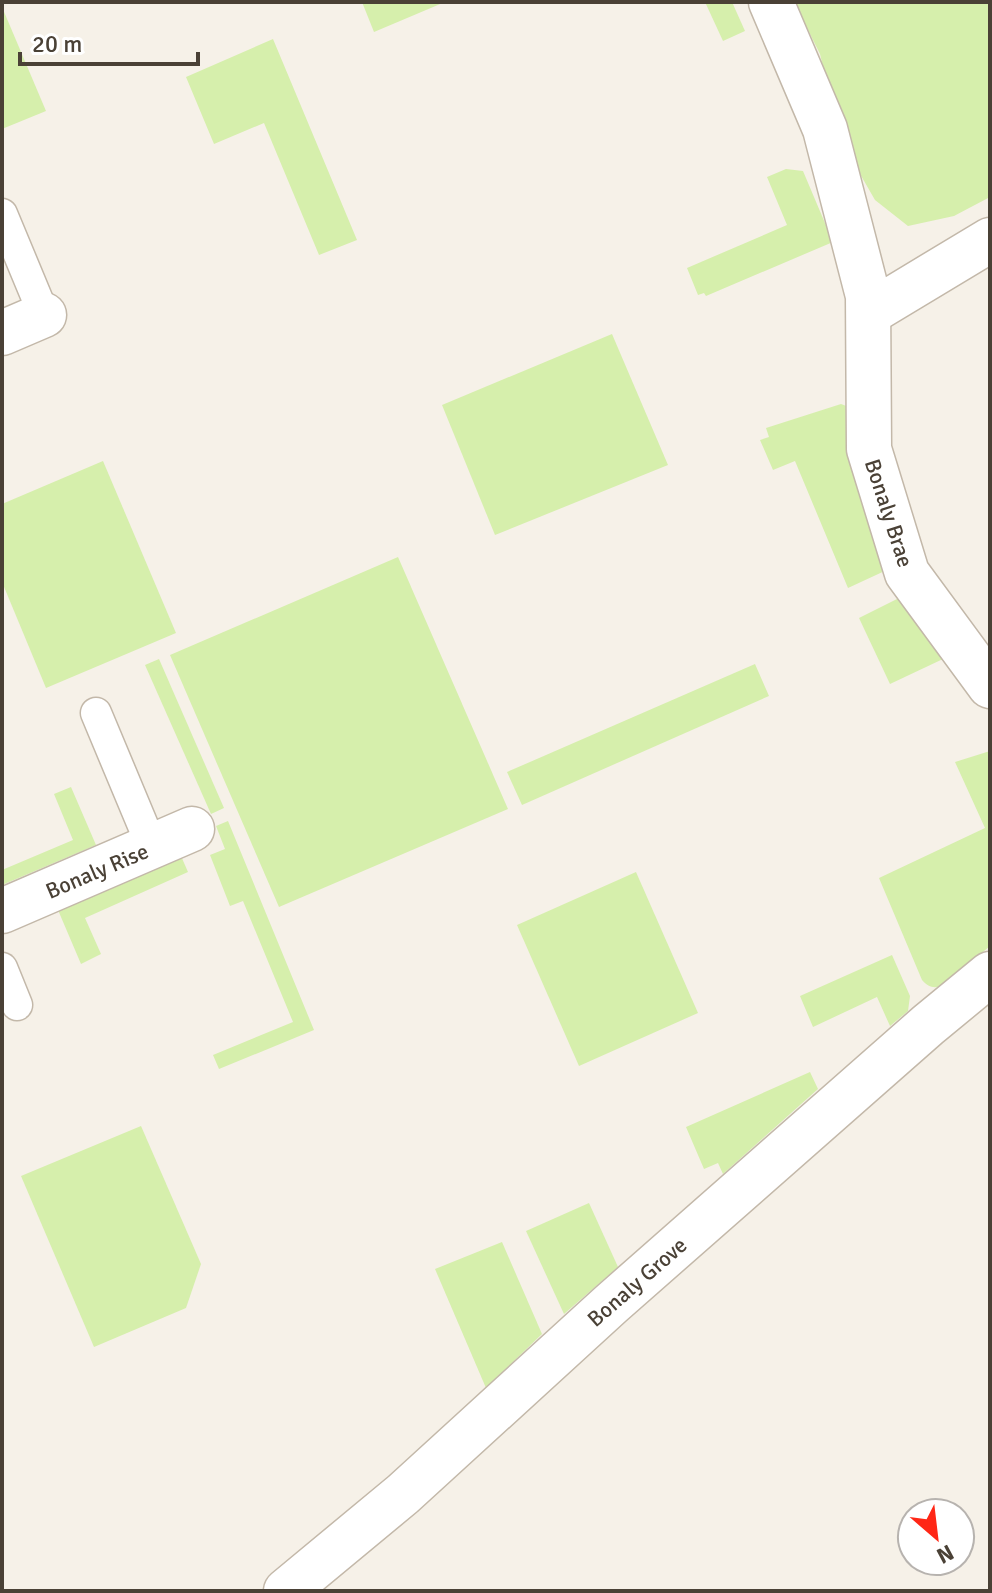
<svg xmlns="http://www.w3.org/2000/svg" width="992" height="1593" font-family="Signika,sans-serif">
	<rect width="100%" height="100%" fill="#f6f1e8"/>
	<g fill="#d6efac">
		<path d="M362,2H445L374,32Z"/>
		<path d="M705,2H732L745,31L723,41Z"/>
		<path d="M794,2H990V197L954,216L908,226L875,200L852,160L832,104L820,54Z"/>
		<path d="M2,7L46,111L2,129Z"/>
		<path d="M273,39L357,240L319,255L264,123L214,144L186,77Z"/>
		<path d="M786,169L803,171L833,242L706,296L704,293L698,295L687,268L787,225L767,177Z"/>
		<path d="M612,334L668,465L495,535L442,405Z"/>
		<path d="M841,404L849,407L889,569L848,588L795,461L773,470L760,440L769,437L766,428Z"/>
		<path d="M103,461L176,633L46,688L2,582V504Z"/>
		<path d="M398,557L508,809L279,907L170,655Z"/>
		<path d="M905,595L943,659L890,684L859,618Z"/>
		<path d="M159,659L224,808L211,814L145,665Z"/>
		<path d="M755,664L769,696L522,805L507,772Z"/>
		<path d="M990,751V946L946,983C937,989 930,989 922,980L879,878L985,828L955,762Z"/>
		<path d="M71,787L96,845L2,885V870L73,840L54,794Z"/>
		<path d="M228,821L314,1030L219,1069L213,1055L293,1022L243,901L230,906L210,855L225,849L216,826Z"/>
		<path d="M181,856L188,872L85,918L101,954L81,964L58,910Z"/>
		<path d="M636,872L698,1013L579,1066L517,925Z"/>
		<path d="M892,955L910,996L908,1011L890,1026L877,997L813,1027L800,996Z"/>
		<path d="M810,1072L818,1089L723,1174L718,1163L704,1169L686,1127Z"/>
		<path d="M141,1126L201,1264L186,1308L94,1347L21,1176Z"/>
		<path d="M589,1203L618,1267L564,1314L526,1231Z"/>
		<path d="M502,1242L542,1334L486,1388L435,1269Z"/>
	</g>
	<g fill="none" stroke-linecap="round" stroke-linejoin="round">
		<defs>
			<g id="service">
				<path d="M2,214L44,315"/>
				<path d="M96,713L152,847"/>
				<path d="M2,968L17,1005"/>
			</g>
			<g id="minor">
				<path d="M771,2L825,129L868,296L869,449L907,573L990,686"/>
				<path d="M869,313L990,240"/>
				<path d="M2,333L44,315"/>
				<path d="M2,911L192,829"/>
				<path d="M286,1591L403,1494L611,1304L928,1025L990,974"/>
			</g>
		</defs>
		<use href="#service" stroke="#c3b8a9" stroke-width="33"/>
		<use href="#minor" stroke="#c3b8a9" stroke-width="47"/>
		<use href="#service" stroke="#fff" stroke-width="30"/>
		<use href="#minor" stroke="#fff" stroke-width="44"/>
	</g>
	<g text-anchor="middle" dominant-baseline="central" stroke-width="7" stroke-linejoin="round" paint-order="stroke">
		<g font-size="22" fill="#4a4136" stroke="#fff">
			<text transform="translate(889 513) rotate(72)">Bonaly Brae</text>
			<text transform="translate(97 871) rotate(-23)">Bonaly Rise</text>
			<text transform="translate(637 1282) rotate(-41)">Bonaly Grove</text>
		</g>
	</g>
	<rect width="992" height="1593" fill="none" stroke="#4a4136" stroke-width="8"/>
	<g transform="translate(936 1537) rotate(152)"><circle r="38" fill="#ffffff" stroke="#b7b3af" stroke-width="2"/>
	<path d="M0-6L14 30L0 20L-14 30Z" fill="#ff2716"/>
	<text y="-12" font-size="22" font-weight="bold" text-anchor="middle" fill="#4a4136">N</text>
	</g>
	<path d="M20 52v12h178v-12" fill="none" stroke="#4a4136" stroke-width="4"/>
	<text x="32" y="52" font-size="24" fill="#4a4136" stroke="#ffffff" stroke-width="6" paint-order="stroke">20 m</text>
</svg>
